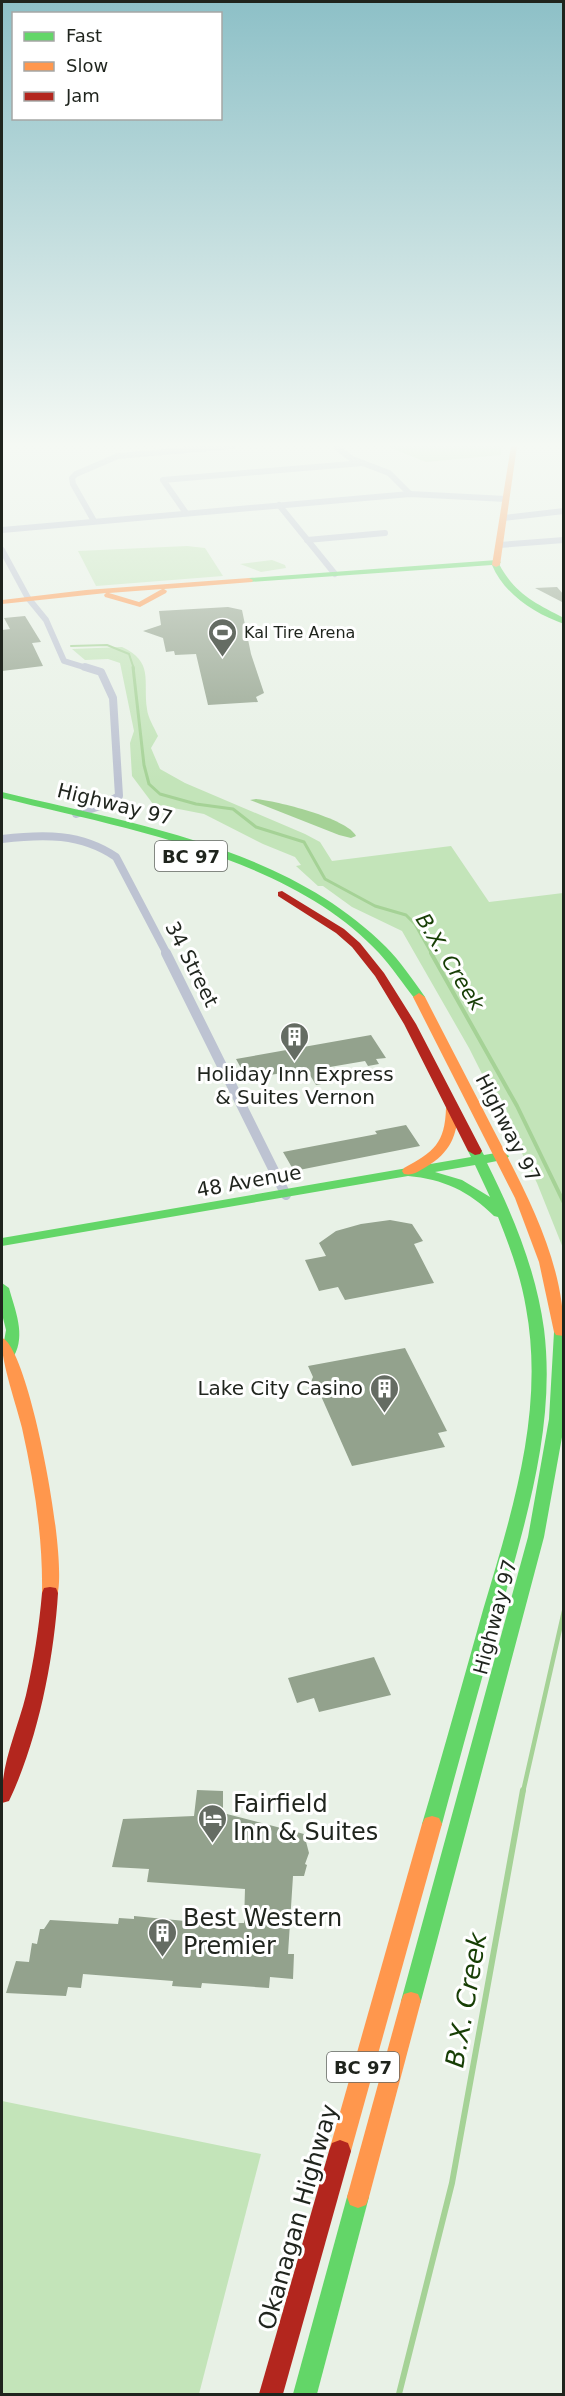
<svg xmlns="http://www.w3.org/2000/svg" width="565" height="2396" font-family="'DejaVu Sans',sans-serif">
	<rect width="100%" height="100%" fill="#e8f1e6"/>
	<g fill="#c3e4b9">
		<path d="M386,446H501V455L426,462Z"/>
		<path d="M187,546L205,548L223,576L96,586L78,551Z"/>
		<path d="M272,560L285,565L286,568L261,572L240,564Z"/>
		<path d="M122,647C154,662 143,680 147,709C148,718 154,727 158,736L151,748L160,769L185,783L305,834L320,842L332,861L451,846L489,902L563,893V1248L537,1183L469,1048L402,931L352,907L323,886H318L296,866L301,865L295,857L263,844L204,814L153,804L132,776L130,743L134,731L120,663L108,659L85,660L72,649Z"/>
		<path d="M2,2101L261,2154L199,2394H2Z"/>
	</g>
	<path fill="#a5d296" d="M256,799C276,801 347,818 356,836L351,838L339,835L250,800Z"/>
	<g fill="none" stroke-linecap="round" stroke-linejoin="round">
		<path stroke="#a5d296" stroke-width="2" d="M71,646L107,645L129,654L134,669"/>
		<path stroke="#a5d296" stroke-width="3" d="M133,667L144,765L149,784L160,794L196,804L233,809L256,827L304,842L325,879L375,906L406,915L415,924L432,954"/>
		<path stroke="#a5d296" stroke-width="4" d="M431,953L517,1106L564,1203"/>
		<path stroke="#a5d296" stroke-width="4.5" d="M523,1792L564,1611"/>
		<path stroke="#a5d296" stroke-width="6" d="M399,2394L452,2183L523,1790"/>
	</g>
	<g fill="#93a28d">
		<path d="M557,587L564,595V603L535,588Z"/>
		<path d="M228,607L242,610L251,654L264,693L256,697L258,702L208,705L196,654L175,655L174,651L166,652L163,638L143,631L161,625L159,611Z"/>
		<path d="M25,616L41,642L32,643L43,666L2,671V630L10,629L4,618Z"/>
		<path d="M371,1035L386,1058L376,1059L379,1064L368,1066L365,1061L324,1068L332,1082L316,1085L308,1072L284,1076L282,1073L247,1079L236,1059Z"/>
		<path d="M406,1125L420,1146L294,1171L283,1152L377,1134L375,1131Z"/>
		<path d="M390,1220L412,1224L423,1241L414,1244L434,1283L345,1300L338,1287L319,1291L305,1260L326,1256L319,1243L336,1231L361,1224Z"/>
		<path d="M405,1348L447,1431L438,1433L445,1447L352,1466L321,1396L308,1389L313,1377L308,1366Z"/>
		<path d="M374,1657L391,1695L319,1712L314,1698L297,1703L288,1678Z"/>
		<path d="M197,1790L223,1791V1813L304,1834L309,1853L305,1864L307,1865L304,1876H293L288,1954H294L293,1979L270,1977L269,1988L202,1983L201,1988L172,1986L173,1981L83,1974L81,1988L68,1987L66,1996L6,1993L16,1961L29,1962L32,1943L37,1944L40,1929H44L50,1920L118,1924L119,1918L134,1919V1916L236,1926V1923H244L245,1889L147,1882L149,1869L112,1867L123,1819L194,1816Z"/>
	</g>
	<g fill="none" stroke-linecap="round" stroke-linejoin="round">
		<g stroke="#bdc3d2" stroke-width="6">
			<path d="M335,446L352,459L389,473L410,494"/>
			<path d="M279,505L335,574"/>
			<path d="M186,513L163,480L363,463"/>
			<path d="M503,518L564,511"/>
			<path d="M94,521L73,484L72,478L76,474L118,456L232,446"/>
			<path d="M2,530L410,494L506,499"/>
			<path d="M307,540L385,533"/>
			<path d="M499,545L564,540"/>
			<path d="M2,550L28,598L46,620L64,661L90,669"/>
		</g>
		<g stroke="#bdc3d2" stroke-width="8">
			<path d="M76,814L103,805L119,796L113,698L101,672L85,667"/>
			<path d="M2,839C43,834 81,833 116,857L167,954"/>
		</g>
		<path stroke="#bdc3d2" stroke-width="10" d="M166,953L286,1195"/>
		<g fill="#63d668" fill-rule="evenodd">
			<path d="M497,560L501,562L499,564C515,594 535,603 564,618V624C535,614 504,594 492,565L249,582L245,580L249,578Z"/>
			<path d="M2,792C133,824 286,847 386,947C400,961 413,980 425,997L419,1001L415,999C403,984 392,967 379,953C291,857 123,828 2,798Z"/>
			<path d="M475,1147L480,1148L484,1155L502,1152L509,1156L507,1159L487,1163C513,1215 536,1270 544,1329C556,1425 526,1519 501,1610C481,1681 461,1753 442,1824L439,1830L432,1832L425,1830L422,1824C443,1753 463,1681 483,1610C512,1512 545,1411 526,1308C521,1277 510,1247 498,1217L494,1216C469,1191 443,1179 408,1176L2,1246V1238L471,1157L468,1151ZM475,1165L490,1197L462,1180L435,1172Z"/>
			<path d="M2,1283L9,1288C15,1310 26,1335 14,1356H4L2,1353L6,1330L2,1314Z"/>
			<path d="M561,1327L564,1328V1426L544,1537L421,2001L418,2008L411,2010L404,2008L401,2001L528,1537L549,1419L554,1332Z"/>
			<path d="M358,2186L366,2189L369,2197L317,2394H293L347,2197L350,2189Z"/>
		</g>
		<g fill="#ff974d" fill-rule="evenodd">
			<path d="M511,446H517L500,565L496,567L492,565Z"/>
			<path d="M249,578L253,580L252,582L164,589L167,591L166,593L140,607L105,597L104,595L106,593L2,604V600L86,590ZM162,589L139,602L109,593Z"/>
			<path d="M419,993L425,997C447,1040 470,1084 492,1127C526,1193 564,1260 564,1336L556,1335L554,1332L539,1262L515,1198L413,997Z"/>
			<path d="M452,1104L458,1108C458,1135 450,1153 426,1167C419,1171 413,1176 404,1174L402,1171L404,1168C434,1152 445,1143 446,1108Z"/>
			<path d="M2,1338C29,1346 71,1570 56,1598L50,1599L44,1598L42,1593C43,1537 34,1482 22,1428C16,1403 0,1360 2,1338Z"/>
			<path d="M432,1816L439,1818L442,1824L351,2151L348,2159L340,2162L332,2159L329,2151L422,1824L425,1818Z"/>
			<path d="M411,1992L418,1994L421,2001L369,2197L366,2205L358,2208L350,2205L347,2197L401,2001L404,1994Z"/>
		</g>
		<g fill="#b3261e" fill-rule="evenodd">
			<path d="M282,891L344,929L360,943L384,973L416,1024L482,1151L480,1154L475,1155L468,1151L404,1024L375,976L352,947L336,933L278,896V892Z"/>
			<path d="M50,1587L56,1588L58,1593C54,1659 38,1740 9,1801L2,1803C0,1766 17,1731 26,1695C34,1661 39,1627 42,1593L44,1588Z"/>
			<path d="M340,2140L348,2143L351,2151L283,2394H259L329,2151L332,2143Z"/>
		</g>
	</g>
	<linearGradient id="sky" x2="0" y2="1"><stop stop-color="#8dc0c7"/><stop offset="0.57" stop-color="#f5f9f4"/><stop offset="1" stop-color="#f5f9f4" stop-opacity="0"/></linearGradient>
	<rect width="565" height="781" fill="url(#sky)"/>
	<defs>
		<symbol id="stadium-pin" viewBox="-11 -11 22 30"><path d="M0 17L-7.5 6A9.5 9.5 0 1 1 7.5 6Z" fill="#656c63" stroke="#fff"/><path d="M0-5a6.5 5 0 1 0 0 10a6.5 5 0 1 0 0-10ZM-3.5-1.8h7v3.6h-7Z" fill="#fff"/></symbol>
		<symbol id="building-pin" viewBox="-11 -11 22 30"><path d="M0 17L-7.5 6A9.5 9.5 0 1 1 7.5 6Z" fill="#656c63" stroke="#fff"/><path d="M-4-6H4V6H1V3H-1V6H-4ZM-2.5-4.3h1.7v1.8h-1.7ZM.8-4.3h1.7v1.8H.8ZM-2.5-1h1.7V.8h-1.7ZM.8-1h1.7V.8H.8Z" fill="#fff"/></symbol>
		<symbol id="hotel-pin" viewBox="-11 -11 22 30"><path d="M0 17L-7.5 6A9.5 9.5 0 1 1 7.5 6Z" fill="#656c63" stroke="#fff"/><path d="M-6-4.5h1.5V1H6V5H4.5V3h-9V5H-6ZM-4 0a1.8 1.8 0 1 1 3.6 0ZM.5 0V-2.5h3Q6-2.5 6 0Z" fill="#fff"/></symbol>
	</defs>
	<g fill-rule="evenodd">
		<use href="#stadium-pin" x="206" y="616" width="33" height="45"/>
		<use href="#building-pin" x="278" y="1020" width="33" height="45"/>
		<use href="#building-pin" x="368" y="1372" width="33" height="45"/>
		<use href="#hotel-pin" x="196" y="1802" width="33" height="45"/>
		<use href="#building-pin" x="146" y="1916" width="33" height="45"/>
	</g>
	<g text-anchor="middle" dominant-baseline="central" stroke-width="6" stroke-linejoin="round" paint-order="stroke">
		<g font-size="16" fill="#1f241d" stroke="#fff" text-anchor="start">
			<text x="244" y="632">Kal Tire Arena</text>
		</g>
		<g fill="#fff" stroke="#626661" stroke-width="1.5">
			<rect x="155" y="841" width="72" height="30" rx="4.5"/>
			<rect x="327" y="2052" width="72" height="30" rx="4.5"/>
		</g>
		<g font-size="18" font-weight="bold" fill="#1f241d">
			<text x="191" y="856">BC 97</text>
			<text x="363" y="2067">BC 97</text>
		</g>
		<g font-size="20" fill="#1f241d" stroke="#fff">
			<text transform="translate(115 804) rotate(14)">Highway 97</text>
			<text transform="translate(192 964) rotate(63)">34 Street</text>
			<text transform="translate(508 1128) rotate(63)">Highway 97</text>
			<text transform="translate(249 1181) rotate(-10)">48 Avenue</text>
			<text transform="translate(495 1617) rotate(-75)">Highway 97</text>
		</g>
		<g font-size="20" fill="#1f241d" stroke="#fff">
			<text x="295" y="1074">Holiday Inn Express<tspan x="295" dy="23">&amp; Suites Vernon</tspan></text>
			<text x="363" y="1388" text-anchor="end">Lake City Casino</text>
		</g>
		<g font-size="21" font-style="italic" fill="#173e05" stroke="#fff">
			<text transform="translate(450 962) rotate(58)">B.X. Creek</text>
		</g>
		<g font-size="24" fill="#1f241d" stroke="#fff" text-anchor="start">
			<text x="233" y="1804">Fairfield<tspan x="233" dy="28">Inn &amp; Suites</tspan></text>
			<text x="183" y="1918">Best Western<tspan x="183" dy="28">Premier</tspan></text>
		</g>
		<g font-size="24" fill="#1f241d" stroke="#fff">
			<text transform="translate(298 2217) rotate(-74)">Okanagan Highway</text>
		</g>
		<g font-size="26" font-style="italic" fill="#173e05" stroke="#fff">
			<text transform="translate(466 2000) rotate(-80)">B.X. Creek</text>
		</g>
	</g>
	<rect width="565" height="2396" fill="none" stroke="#1f241d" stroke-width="6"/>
	<rect x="12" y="12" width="210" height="108" fill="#ffffff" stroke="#a5a7a5" stroke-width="1.5"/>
	<rect x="24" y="32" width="30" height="9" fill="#63d668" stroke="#a5a7a5" stroke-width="1.5"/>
	<text x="66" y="42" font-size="18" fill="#1f241d">Fast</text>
	<rect x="24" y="62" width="30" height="9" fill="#ff974d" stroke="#a5a7a5" stroke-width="1.5"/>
	<text x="66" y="72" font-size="18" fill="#1f241d">Slow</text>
	<rect x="24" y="92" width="30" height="9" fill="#b3261e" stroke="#a5a7a5" stroke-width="1.5"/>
	<text x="66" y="102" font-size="18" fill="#1f241d">Jam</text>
</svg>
